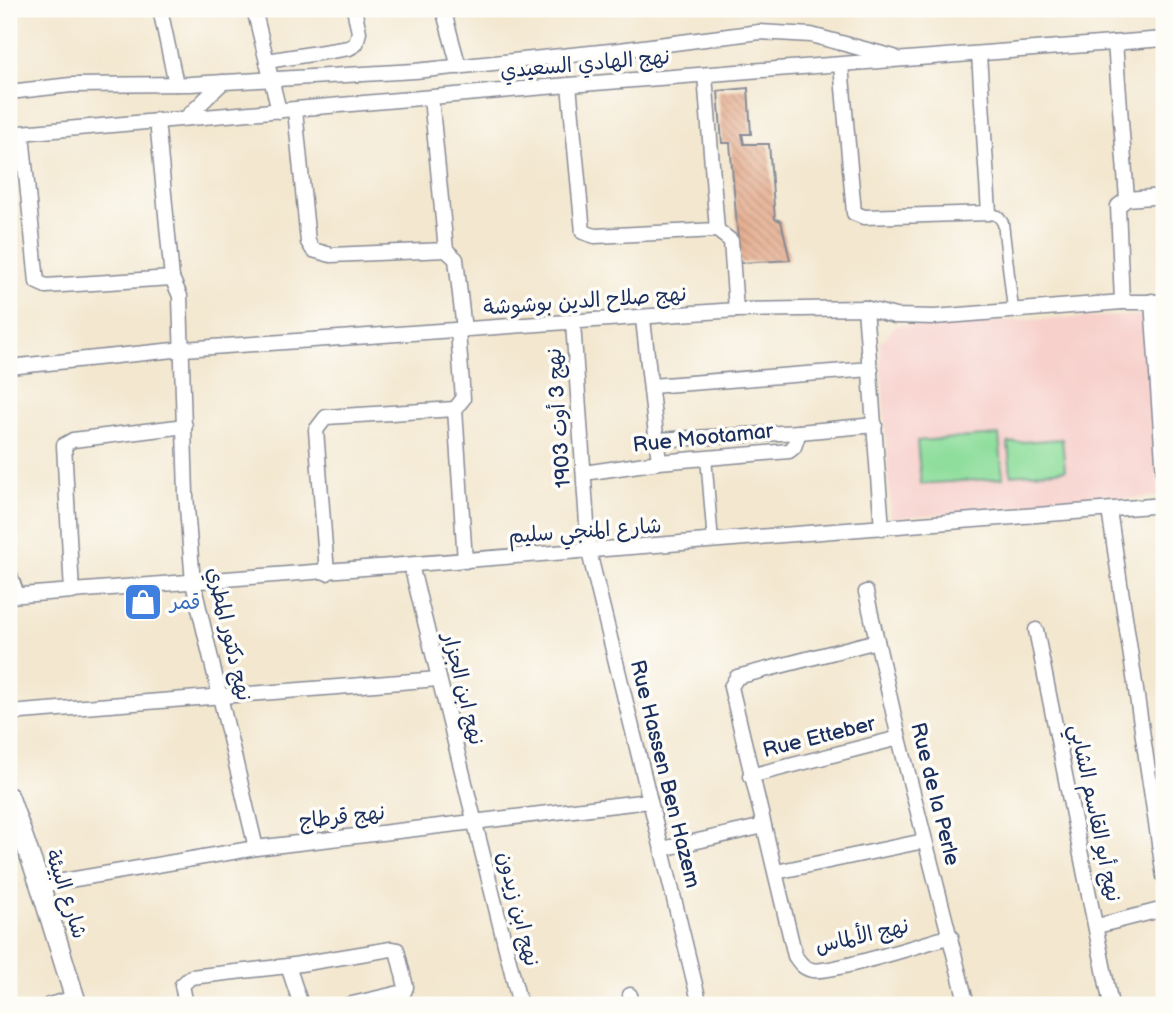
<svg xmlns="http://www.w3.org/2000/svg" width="1173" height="1014" font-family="'Balsamiq Sans','Playpen Sans Arabic',sans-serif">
	<defs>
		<pattern id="building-back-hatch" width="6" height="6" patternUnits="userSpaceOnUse" patternTransform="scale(1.75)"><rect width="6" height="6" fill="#e5ad8e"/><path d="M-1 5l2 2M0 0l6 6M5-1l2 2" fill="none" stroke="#b98d77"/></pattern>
	</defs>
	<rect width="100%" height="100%" fill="#fdfcf7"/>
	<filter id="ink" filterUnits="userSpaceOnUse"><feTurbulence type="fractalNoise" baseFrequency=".0143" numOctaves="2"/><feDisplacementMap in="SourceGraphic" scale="14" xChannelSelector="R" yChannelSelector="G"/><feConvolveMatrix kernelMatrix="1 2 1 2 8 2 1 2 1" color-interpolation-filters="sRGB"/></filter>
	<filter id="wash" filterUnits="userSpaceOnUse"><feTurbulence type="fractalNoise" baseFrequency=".00686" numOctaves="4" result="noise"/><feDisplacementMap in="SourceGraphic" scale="28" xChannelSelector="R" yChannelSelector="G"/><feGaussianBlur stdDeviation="1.57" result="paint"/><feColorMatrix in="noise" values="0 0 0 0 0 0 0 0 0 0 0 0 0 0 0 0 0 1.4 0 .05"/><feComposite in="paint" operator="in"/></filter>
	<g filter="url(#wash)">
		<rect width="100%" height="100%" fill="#f3e7cf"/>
		<path fill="#f7d0cc" d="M1147,315L1159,496L891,518L880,343L896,326Z"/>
		<g fill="#8fde9c" stroke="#55867d" stroke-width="2">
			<path d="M999,435L1003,478L921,484L917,441Z"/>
			<path d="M1062,439L1065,470L1011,475L1008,443Z"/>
		</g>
		<g id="blocks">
			<path fill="url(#building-back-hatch)" d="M748,88L751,134H742L744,144H769L775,219L781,221L790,260L740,263L730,143H722L718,91Z"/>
		</g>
	</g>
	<g filter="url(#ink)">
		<use href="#blocks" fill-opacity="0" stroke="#878b96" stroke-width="2"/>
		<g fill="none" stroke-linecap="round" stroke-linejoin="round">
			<defs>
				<g id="pedestrian">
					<path d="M989,213L998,216L1003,223L1013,309"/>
					<path d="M706,457L713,542"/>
				</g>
				<g id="minor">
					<path d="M160,9L176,84"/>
					<path d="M254,9L279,111"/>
					<path d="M443,9L459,67"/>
					<path d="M1115,43L1127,199"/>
					<path d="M267,61L349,48L356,44L359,32L354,9"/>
					<path d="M841,65L854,213L864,217L989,213L979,54"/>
					<path d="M569,85L583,232L595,236L717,230L705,75"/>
					<path d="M9,92L71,85L190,84L415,71L620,50L759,32L811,35L894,57"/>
					<path d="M295,110L308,242L313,250L331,255L446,250L431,98"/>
					<path d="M187,117L223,82"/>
					<path d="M157,120L172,278L180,296L186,495L193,583L256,848"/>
					<path d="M9,134L569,85L1164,39"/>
					<path d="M22,134L37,282L46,286L172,278"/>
					<path d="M717,230L731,241L736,310"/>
					<path d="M446,250L456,259L464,330"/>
					<path d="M1152,301L1164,475"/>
					<path d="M1122,302L1118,206L1127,199L1164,196"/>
					<path d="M865,308L882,528"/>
					<path d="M643,319L659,462"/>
					<path d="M573,323L589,552L700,1005"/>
					<path d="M9,367L184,349L736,310L865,308L895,316L934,317L1122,302H1164"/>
					<path d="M651,386L871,369"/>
					<path d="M455,409L463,399L458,331"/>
					<path d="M799,432L875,425"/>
					<path d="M584,473L659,462L789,451L794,447L799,432L657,440"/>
					<path d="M1109,510L1164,877"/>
					<path d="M411,565L520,1005"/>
					<path d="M9,572L17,595"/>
					<path d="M327,573L316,430L326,417L455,409L465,561"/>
					<path d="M72,592L64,445L73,440L185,426"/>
					<path d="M866,592L899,738L967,1005"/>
					<path d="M9,596L1164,505"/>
					<path d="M1036,630L1111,1005"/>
					<path d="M877,641L737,677L731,687L795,956C800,963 803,968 812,970C830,974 926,943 951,936"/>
					<path d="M9,713L438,679"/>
					<path d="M750,776L899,738"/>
					<path d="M662,849L764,826"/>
					<path d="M776,872L924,841"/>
					<path d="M40,885L256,848L649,801"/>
					<path d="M1097,926L1164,909"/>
					<path d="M288,966L301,1005"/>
					<path d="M630,995L632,1005"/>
					<path d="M49,1005L75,998"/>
					<path d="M186,1005L182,985L191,977L288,966L391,949L397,950L406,987L404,992L348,1005"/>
				</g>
				<path id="secondary" d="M9,797L40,885L77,1005"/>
			</defs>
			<use href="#pedestrian" stroke="#878b96" stroke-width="13"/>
			<use href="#minor" stroke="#878b96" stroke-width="17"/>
			<use href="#secondary" stroke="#878b96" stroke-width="22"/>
			<use href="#pedestrian" stroke="#fff" stroke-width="10"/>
			<use href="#minor" stroke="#fff" stroke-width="14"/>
			<use href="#secondary" stroke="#fff" stroke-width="19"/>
		</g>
	</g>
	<defs>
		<symbol id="shop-square" viewBox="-11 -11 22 22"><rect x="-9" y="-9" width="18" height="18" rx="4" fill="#3f7fe0" stroke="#fdfcf7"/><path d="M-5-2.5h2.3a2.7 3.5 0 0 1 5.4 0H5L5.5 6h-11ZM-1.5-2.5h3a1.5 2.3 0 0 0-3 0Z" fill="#fff"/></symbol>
	</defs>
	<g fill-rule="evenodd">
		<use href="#shop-square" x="121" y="580" width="44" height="44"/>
	</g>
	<g text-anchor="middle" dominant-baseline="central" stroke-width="7" stroke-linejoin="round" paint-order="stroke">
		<g font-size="21" fill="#1b2f5e" stroke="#fdfcf7">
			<text transform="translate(585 64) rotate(-5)">نهج الهادي السعيدي</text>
			<text transform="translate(585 301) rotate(-4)">نهج صلاح الدين بوشوشة</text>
			<text transform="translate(559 418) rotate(-94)">نهج 3 أوت 1903</text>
			<text transform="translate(703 438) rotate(-6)">Rue Mootamar</text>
			<text transform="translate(585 531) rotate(-4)">شارع المنجي سليم</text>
			<text transform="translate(229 634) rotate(77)">نهج دكتور المطري</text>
			<text transform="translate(463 689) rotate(76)">نهج ابن الجزار</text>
			<text transform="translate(819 737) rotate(-14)">Rue Etteber</text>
			<text transform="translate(665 774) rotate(76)">Rue Hassen Ben Hazem</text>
			<text transform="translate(935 794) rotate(76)">Rue de la Perle</text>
			<text transform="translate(1095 813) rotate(78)">نهج أبو القاسم الشابي</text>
			<text transform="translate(342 817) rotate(-6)">نهج قرطاج</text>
			<text transform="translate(66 894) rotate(72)">شارع البيئة</text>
			<text transform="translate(518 909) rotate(76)">نهج ابن زيدون</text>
			<text transform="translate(862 936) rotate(-13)">نهج الألماس</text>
		</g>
		<g font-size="21" fill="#366cbe" stroke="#fdfcf7" text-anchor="start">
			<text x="170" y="602">قمر</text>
		</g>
	</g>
	<rect width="1173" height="1014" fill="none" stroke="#fdfcf7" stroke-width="35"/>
</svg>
